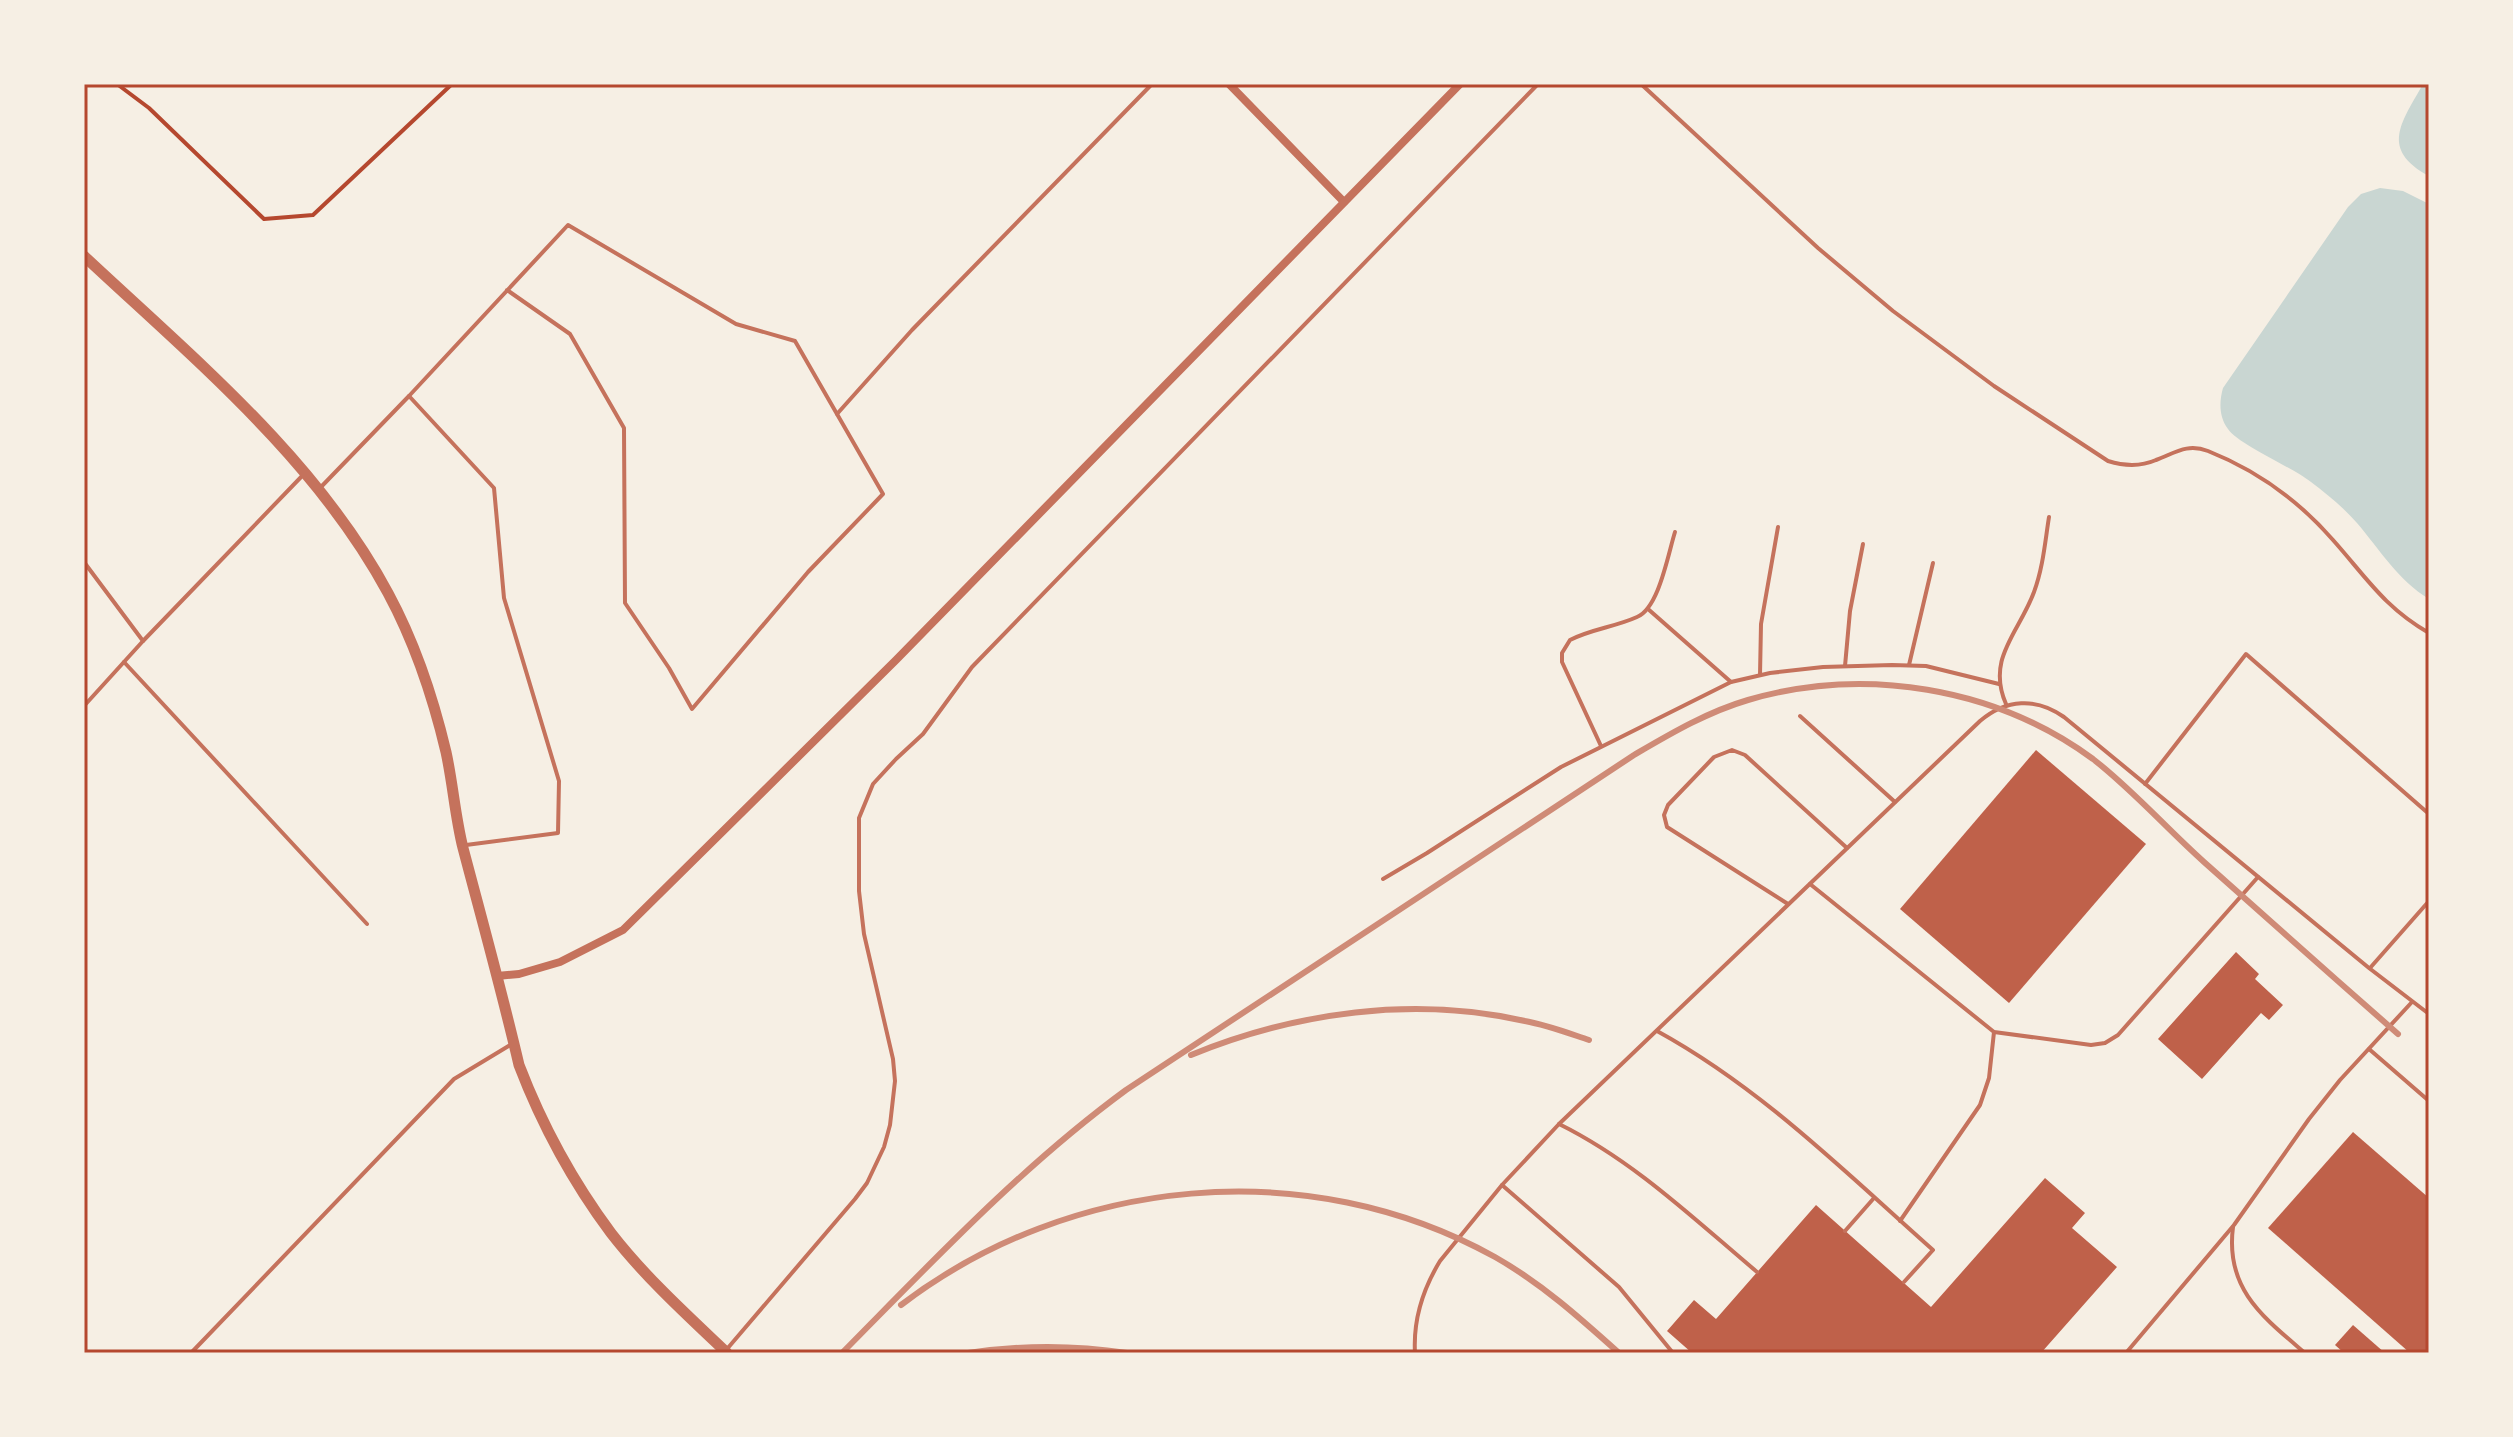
<svg xmlns="http://www.w3.org/2000/svg" width="2513" height="1437" font-family="Helvetica,sans-serif">
	<rect width="100%" height="100%" fill="#f6efe4"/>
	<g fill="#c9d6d2">
		<path d="M2423,84H2429V176C2379,149 2402,122 2423,84Z"/>
		<path d="M2380,188L2403,191L2429,204V599C2398,580 2380,550 2357,523C2344,508 2327,494 2311,482C2292,467 2239,445 2228,429C2219,417 2219,402 2223,388L2348,207L2361,194Z"/>
	</g>
	<g fill="#bf614a">
		<path d="M2036,750L2146,844L2009,1003L1900,909Z"/>
		<path d="M2236,952L2259,974L2255,979L2283,1005L2269,1020L2261,1013L2202,1079L2158,1039Z"/>
		<path d="M2353,1132L2429,1198V1353H2410L2268,1228Z"/>
		<path d="M2045,1178L2085,1213L2072,1228L2117,1267L2041,1353H1692L1667,1331L1694,1300L1716,1319L1816,1205L1931,1307Z"/>
		<path d="M2353,1325L2385,1353H2344L2335,1345Z"/>
	</g>
	<g fill="none" stroke-linecap="round" stroke-linejoin="round">
		<path stroke="#b5482f" stroke-width="4" d="M117,84L149,108L264,219L313,215L452,84"/>
		<g stroke="#c5725c" stroke-width="4">
			<path d="M1641,84L1818,248L1893,311L1994,386L2108,461C2124,466 2140,467 2156,460C2175,453 2187,443 2208,451C2256,470 2299,501 2333,540C2366,577 2384,607 2429,633"/>
			<path d="M409,396L568,225L736,324L795,341L883,494L808,572L692,709L669,668L625,603L624,428L570,334L507,290"/>
			<path d="M837,414L912,330L1152,84"/>
			<path d="M320,488L409,396L494,488L504,598L559,781L558,833L466,845"/>
			<path d="M84,562L143,641L84,706"/>
			<path d="M1648,609L1731,682"/>
			<path d="M143,641L303,475"/>
			<path d="M124,662L367,924"/>
			<path d="M1909,665L1933,563"/>
			<path d="M1845,666L1850,611L1863,544"/>
			<path d="M1760,675L1761,624L1778,527"/>
			<path d="M2006,704C1986,658 2019,633 2034,592C2043,568 2045,542 2049,517"/>
			<path d="M1800,716L1895,802"/>
			<path d="M1601,746L1562,662V653L1570,640C1591,629 1615,627 1637,617C1659,608 1668,554 1675,532"/>
			<path d="M2145,784L2246,654L2429,814"/>
			<path d="M1383,879L1427,853L1561,767L1731,682L1770,673L1823,667L1892,665L1926,666L1999,684"/>
			<path d="M1810,884L1994,1032L2091,1045L2105,1043L2118,1035L2258,877"/>
			<path d="M1788,904L1667,827L1664,815L1668,805L1714,757L1732,750L1745,755L1847,848"/>
			<path d="M2370,968L2429,901"/>
			<path d="M1657,1031C1761,1088 1844,1171 1933,1250L1904,1282"/>
			<path d="M2369,1049L2429,1101"/>
			<path d="M1559,1124C1634,1161 1694,1219 1757,1272"/>
			<path d="M1502,1185L1619,1287L1673,1353"/>
			<path d="M1900,1221L1980,1105L1989,1078L1994,1032"/>
			<path d="M2233,1227C2225,1289 2263,1317 2305,1353"/>
			<path d="M1845,1231L1874,1198"/>
			<path d="M727,1349L855,1199L867,1183L884,1147L890,1125L895,1081L893,1059L864,934L859,891V818L873,784L896,759L923,734L972,667L1538,84"/>
			<path d="M191,1353L454,1079L512,1044"/>
			<path d="M1415,1353C1413,1319 1423,1289 1440,1261L1502,1185L1559,1124L1980,721C2006,699 2036,697 2064,717L2369,968L2429,1014"/>
			<path d="M2126,1353L2234,1225L2309,1119L2340,1080L2412,1002"/>
		</g>
		<g stroke="#c5725c" stroke-width="8">
			<path d="M1229,84L1344,202"/>
			<path d="M497,976L519,974L560,962L623,930L896,660L1460,84"/>
		</g>
		<path stroke="#c5725c" stroke-width="11" d="M84,256C193,358 316,459 388,593C415,643 433,697 446,752C453,784 455,816 463,848C482,920 502,992 519,1065C542,1125 573,1182 611,1233C645,1277 687,1315 727,1353"/>
		<g stroke="#cf8b77" stroke-width="6">
			<path d="M1191,1055C1296,1012 1413,996 1525,1021C1547,1025 1568,1033 1589,1040"/>
			<path d="M901,1305C1070,1176 1308,1153 1495,1257C1541,1283 1580,1318 1619,1353"/>
			<path d="M842,1353C933,1261 1021,1167 1126,1090L1634,755C1670,734 1707,712 1748,700C1864,666 1995,687 2093,759C2133,790 2166,828 2204,862C2268,919 2333,977 2398,1034"/>
			<path d="M968,1353C1021,1345 1074,1345 1127,1353"/>
		</g>
	</g>
	<rect width="2513" height="1437" fill="none" stroke="#f6efe4" stroke-width="172"/>
	<rect x="86" y="86" width="2341" height="1265" fill="none" stroke="#b5482f" stroke-width="3"/>
</svg>
